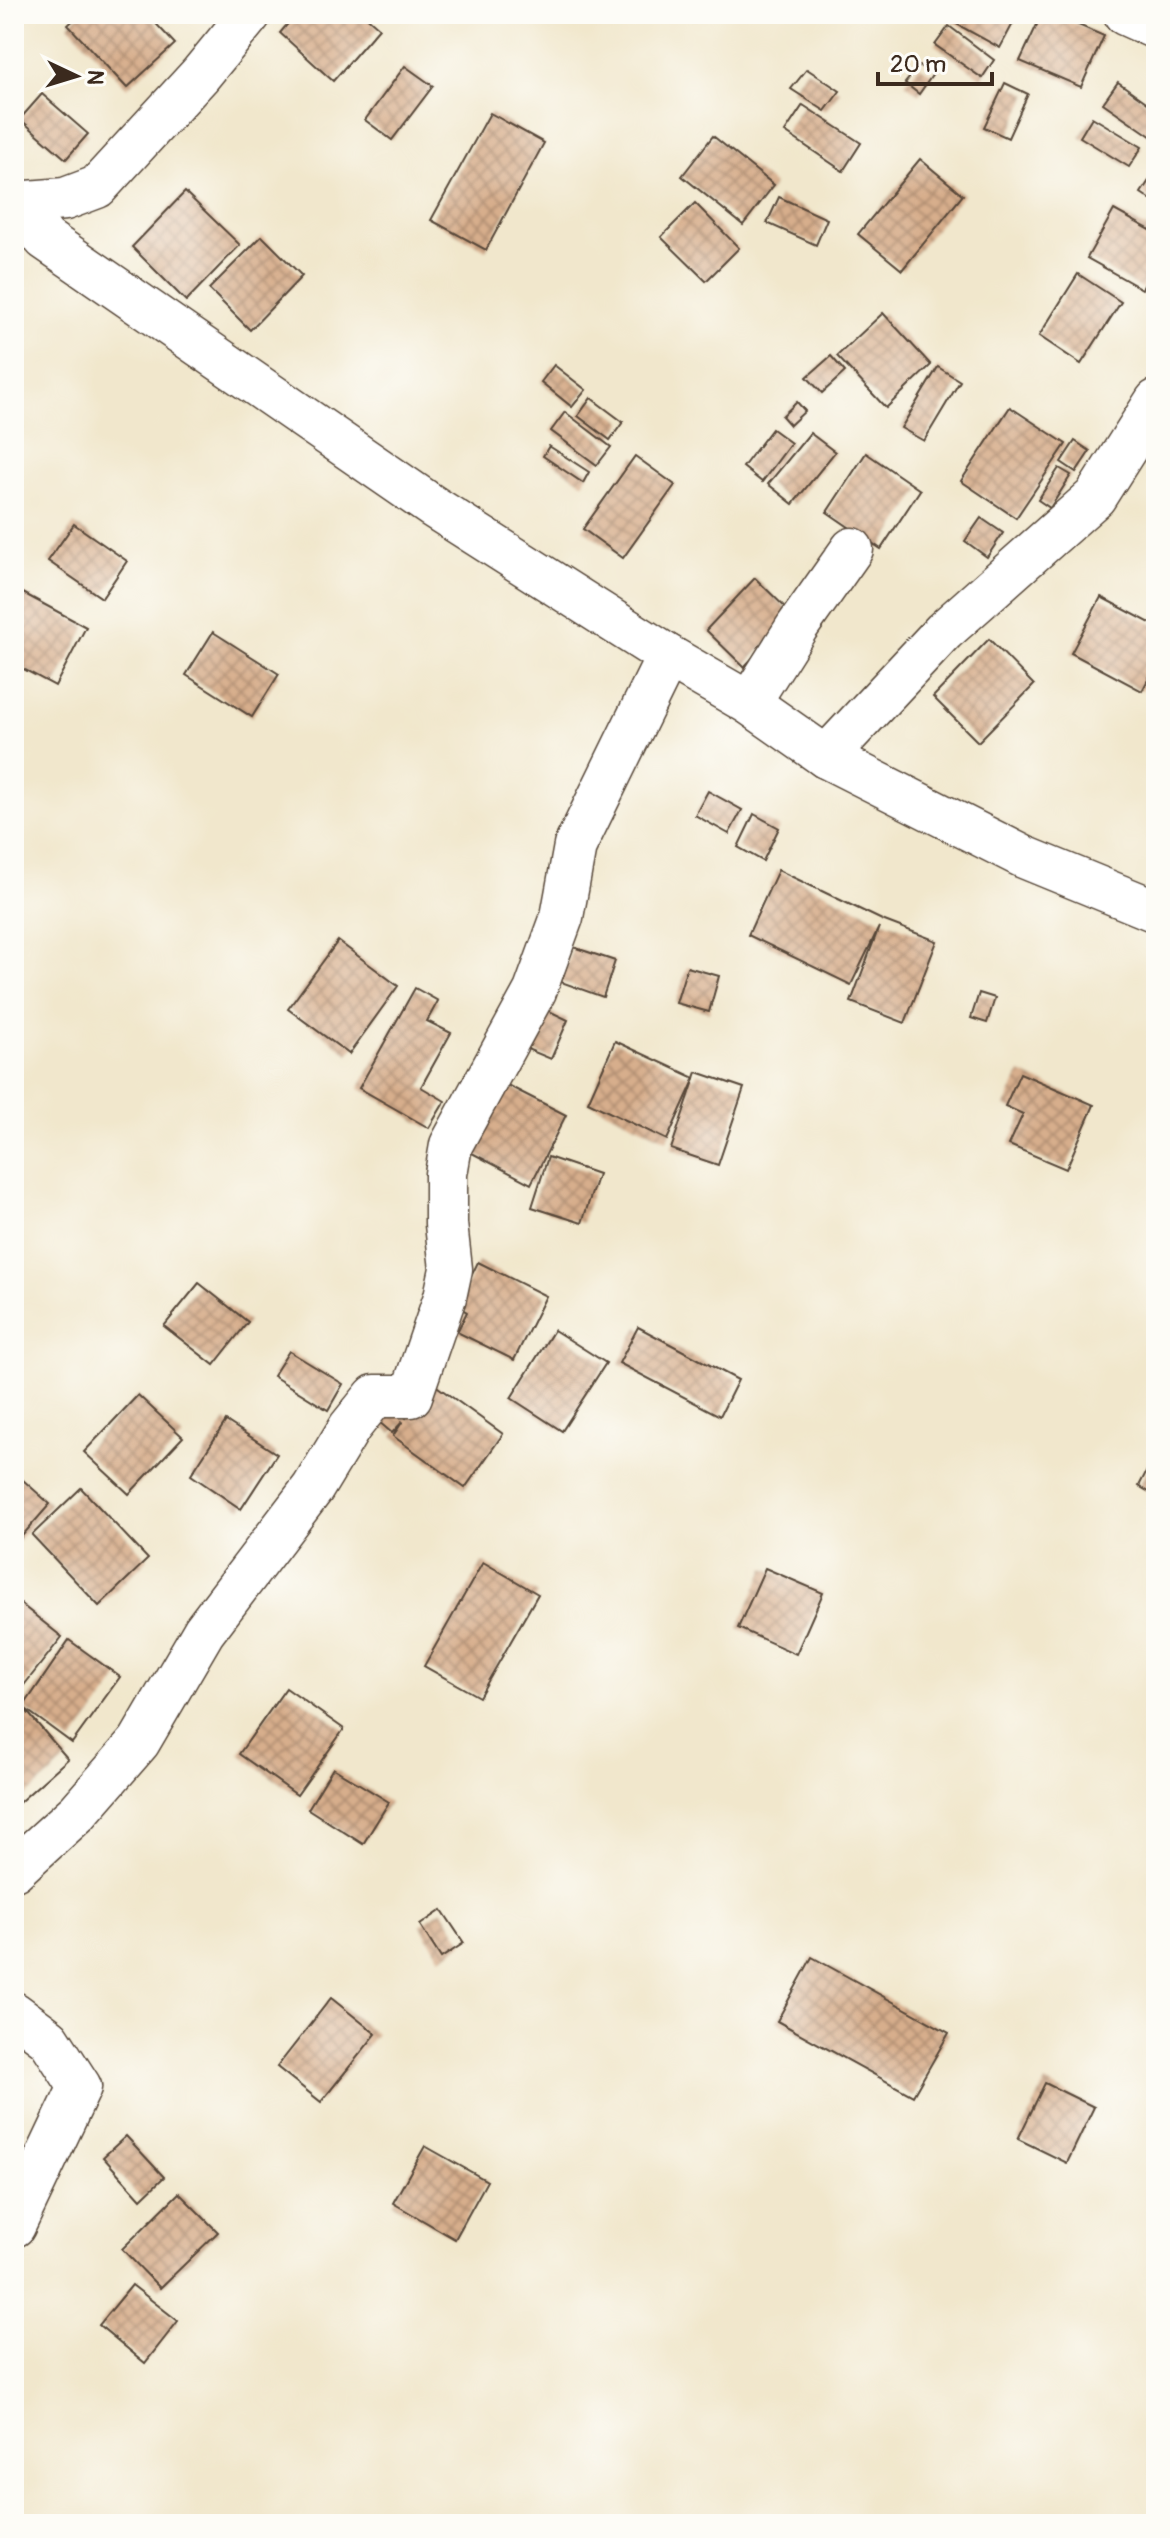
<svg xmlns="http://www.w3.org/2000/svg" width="1170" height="2538" font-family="Pangolin,sans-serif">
	<defs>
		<pattern id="building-cross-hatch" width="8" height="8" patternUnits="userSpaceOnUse" patternTransform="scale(2)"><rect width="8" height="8" fill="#d7ae8c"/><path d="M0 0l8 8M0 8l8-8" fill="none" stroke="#b08e72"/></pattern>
	</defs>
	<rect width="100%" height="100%" fill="#fdfcf7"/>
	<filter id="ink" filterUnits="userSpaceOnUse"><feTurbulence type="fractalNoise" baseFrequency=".0125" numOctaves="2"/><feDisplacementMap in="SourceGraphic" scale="16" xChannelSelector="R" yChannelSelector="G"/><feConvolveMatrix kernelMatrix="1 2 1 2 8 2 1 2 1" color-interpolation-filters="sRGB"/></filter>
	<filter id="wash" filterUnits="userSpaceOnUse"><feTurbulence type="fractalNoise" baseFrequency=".006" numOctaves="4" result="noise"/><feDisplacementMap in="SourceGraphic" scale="32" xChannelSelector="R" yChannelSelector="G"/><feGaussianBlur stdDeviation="1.8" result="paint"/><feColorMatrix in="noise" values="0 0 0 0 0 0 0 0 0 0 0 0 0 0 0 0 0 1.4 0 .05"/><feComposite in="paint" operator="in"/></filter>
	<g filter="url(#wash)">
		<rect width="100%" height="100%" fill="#f1e7cc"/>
		<g id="blocks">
			<g fill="url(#building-cross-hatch)">
				<path d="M80,14H147L175,44L127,88L68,25Z"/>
				<path d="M296,14H363L379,28L333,81L280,33Z"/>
				<path d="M943,14H1018L1000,48L942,16Z"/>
				<path d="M1042,14H1053L1104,36L1081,87L1020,61Z"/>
				<path d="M949,26L994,60L982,78L935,45Z"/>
				<path d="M405,66L433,86L392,140L365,120Z"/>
				<path d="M919,66L933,74L919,94L905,83Z"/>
				<path d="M807,69L840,91L825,111L791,89Z"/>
				<path d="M1118,82L1156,109L1155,139L1103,103Z"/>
				<path d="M1005,83L1028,94L1008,138L984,127Z"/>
				<path d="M42,94L88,134L66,159L20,119Z"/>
				<path d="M803,105L861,143L843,171L785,132Z"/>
				<path d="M490,113L544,143L486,250L431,220Z"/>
				<path d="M1092,117L1142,147L1129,167L1080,137Z"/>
				<path d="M713,136L774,185L743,225L682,176Z"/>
				<path d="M920,159L963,195L902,270L858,234Z"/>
				<path d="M1156,170V203L1141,193Z"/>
				<path d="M185,192L240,245L186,301L132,247Z"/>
				<path d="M779,197L827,219L816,245L767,223Z"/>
				<path d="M695,203L739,248L706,281L661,237Z"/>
				<path d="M1114,210L1156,233V264L1142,289L1087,258Z"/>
				<path d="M262,236L302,276L250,330L209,289Z"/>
				<path d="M1078,274L1121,302L1081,364L1039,336Z"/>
				<path d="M883,313L931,365L886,408L837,356Z"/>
				<path d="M831,356L845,372L822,393L807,377Z"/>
				<path d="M554,365L586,390L572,407L541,382Z"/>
				<path d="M938,367L960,381L924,441L901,428Z"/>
				<path d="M591,398L623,422L610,440L578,416Z"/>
				<path d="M797,402L805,411L790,425L782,416Z"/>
				<path d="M1010,407L1066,444L1016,518L961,481Z"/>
				<path d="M565,412L611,447L597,465L551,431Z"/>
				<path d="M772,429L791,443L762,482L743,467Z"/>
				<path d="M810,433L835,452L793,504L768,484Z"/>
				<path d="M1075,441L1090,451L1076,472L1061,462Z"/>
				<path d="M549,446L589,472L583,483L543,456Z"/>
				<path d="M866,453L920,490L881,549L827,512Z"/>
				<path d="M635,456L675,485L623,558L583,529Z"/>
				<path d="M1059,468L1071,475L1050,508L1038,500Z"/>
				<path d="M981,518L1003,533L987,557L965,541Z"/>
				<path d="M74,524L127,561L102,598L48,561Z"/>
				<path d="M755,578L793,615L744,667L706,630Z"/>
				<path d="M23,593L86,627L55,686L14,664V609Z"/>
				<path d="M1101,597L1156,626V665L1142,691L1071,653Z"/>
				<path d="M213,632L279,674L252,717L186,675Z"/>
				<path d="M989,639L1034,685L978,742L933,697Z"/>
				<path d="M708,791L742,810L729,834L695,815Z"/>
				<path d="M754,814L779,828L763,861L738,847Z"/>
				<path d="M778,870L882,920L937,941L905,1023L851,1002L879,927L851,985L748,935Z"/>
				<path d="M338,941L398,986L349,1054L288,1009Z"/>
				<path d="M573,947L615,961L603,997L561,982Z"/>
				<path d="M687,967L719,976L709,1012L676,1003Z"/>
				<path d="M415,988L438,1001L427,1021L451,1033L421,1087L445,1101L429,1128L359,1088Z"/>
				<path d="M979,993L995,998L987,1023L971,1018Z"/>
				<path d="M545,1009L568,1020L551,1059L527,1049Z"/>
				<path d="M615,1041L695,1078L667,1140L588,1102Z"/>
				<path d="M697,1072L744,1088L718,1165L671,1149Z"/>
				<path d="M1020,1073L1094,1105L1066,1169L1009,1145L1023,1114L1005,1106Z"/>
				<path d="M505,1084L566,1115L531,1184L470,1152Z"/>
				<path d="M548,1157L598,1174L582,1223L532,1207Z"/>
				<path d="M478,1262L546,1296L514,1360L457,1332L467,1312L457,1306Z"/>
				<path d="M199,1283L248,1322L214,1365L164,1326Z"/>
				<path d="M638,1327L738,1380L720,1416L619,1363Z"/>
				<path d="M554,1330L606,1363L562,1431L511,1398Z"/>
				<path d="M289,1351L343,1384L328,1410L273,1376Z"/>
				<path d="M431,1382L503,1434L465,1488L393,1436L403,1421L392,1433L378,1421L392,1406L406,1418Z"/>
				<path d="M138,1395L183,1437L129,1494L84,1452Z"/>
				<path d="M226,1421L277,1454L241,1509L191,1475Z"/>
				<path d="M1156,1453V1496L1139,1486Z"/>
				<path d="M14,1472L50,1504L14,1545Z"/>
				<path d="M81,1488L148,1559L99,1606L32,1535Z"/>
				<path d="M483,1562L538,1594L479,1697L424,1666Z"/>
				<path d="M765,1568L823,1593L796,1654L738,1628Z"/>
				<path d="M17,1601L62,1637L21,1689L14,1684V1606Z"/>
				<path d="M69,1640L120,1677L72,1743L23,1707L68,1759L14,1807V1715L23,1707Z"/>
				<path d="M286,1688L344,1729L297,1795L239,1754Z"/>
				<path d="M333,1768L389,1802L363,1844L308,1809Z"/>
				<path d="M442,1910L464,1943L441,1958L420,1925Z"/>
				<path d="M812,1957L949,2033L913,2096L777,2021Z"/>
				<path d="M331,1998L376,2034L321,2102L277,2067Z"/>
				<path d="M1045,2083L1094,2107L1067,2163L1018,2139Z"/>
				<path d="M126,2136L164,2177L141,2199L103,2157Z"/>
				<path d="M425,2146L487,2181L455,2239L393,2203Z"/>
				<path d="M179,2193L218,2232L160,2288L122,2249Z"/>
				<path d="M132,2285L178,2321L145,2363L99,2325Z"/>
			</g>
		</g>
	</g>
	<g filter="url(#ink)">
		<use href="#blocks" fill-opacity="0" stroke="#564638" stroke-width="2"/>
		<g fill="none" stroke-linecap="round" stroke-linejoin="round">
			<defs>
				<g id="street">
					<path d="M1125,14L1156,28"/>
					<path d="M14,198L45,239L432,506L668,656L749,703L826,757L1024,857L1156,911"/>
					<path d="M14,203L65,199L97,187L200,75L250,14"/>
					<path d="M749,703L797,627L852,549"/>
					<path d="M826,757L944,631L1095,497L1156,401"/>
					<path d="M14,1870L78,1812L139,1742L204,1631L313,1488L350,1427L375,1396H411L445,1297L451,1269L446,1224V1174L451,1145L535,991L562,917L575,846L668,656"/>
					<path d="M14,2013L49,2039L80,2087L14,2226"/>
				</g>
			</defs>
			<use href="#street" stroke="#564638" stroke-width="45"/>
			<use href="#street" stroke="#fff" stroke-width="42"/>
		</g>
	</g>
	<rect width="1170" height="2538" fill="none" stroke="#fdfcf7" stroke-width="48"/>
	<g transform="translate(76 76) rotate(94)" stroke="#fdfcf7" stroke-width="6" paint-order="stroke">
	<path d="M0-6L14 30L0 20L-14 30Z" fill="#3b2a1e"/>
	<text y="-12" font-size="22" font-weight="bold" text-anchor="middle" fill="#3b2a1e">N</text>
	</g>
	<path d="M878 72v12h114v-12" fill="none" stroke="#3b2a1e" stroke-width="4"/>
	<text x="890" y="72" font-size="24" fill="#3b2a1e" stroke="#fdfcf7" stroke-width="6" paint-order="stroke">20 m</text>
</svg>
